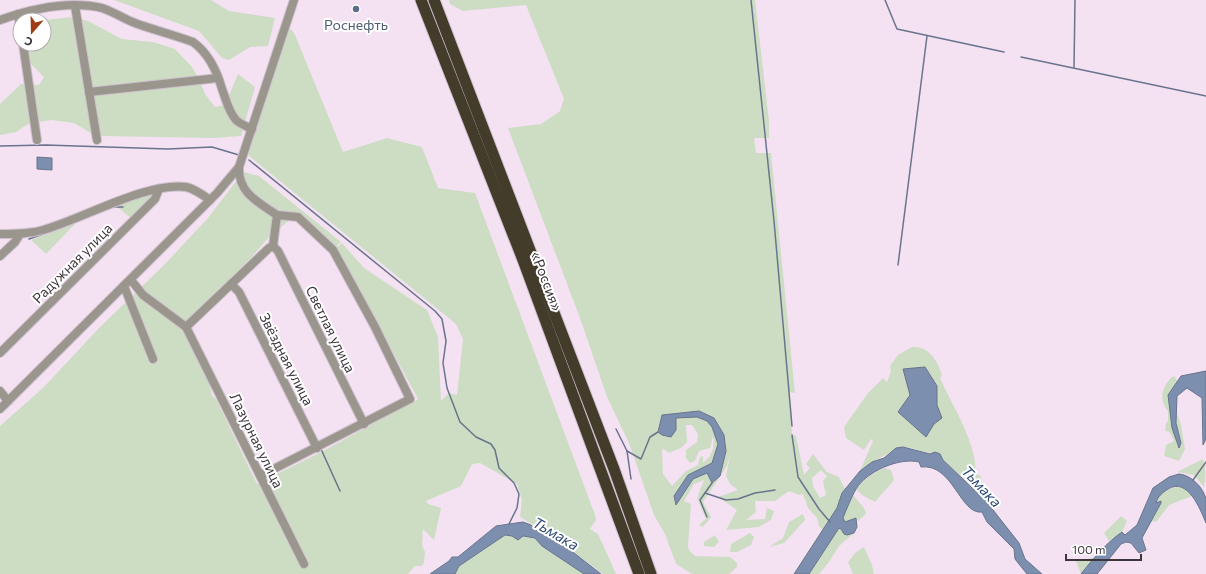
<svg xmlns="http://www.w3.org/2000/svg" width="1206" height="574" font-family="Commissioner,sans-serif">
	<rect width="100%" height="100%" fill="#f4e2f3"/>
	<g fill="#cdddc3" fill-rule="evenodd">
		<path d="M114,0H211L229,11L275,18L268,46L250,47L229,60L222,58L199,31Z"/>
		<path d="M449,0H755L769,121V138H754L756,153H771L795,393L789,392L792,434L796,436L804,475L810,468L806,464L813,454L827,472L839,477L845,489L837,508L823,530L819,526L817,518L808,508L803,494L799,495L789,491L775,501H755L756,512L746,520L765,519L767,508L774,511L771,520L759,527L726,530L737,510L718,497L738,490L730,484L726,476L731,451L727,466L703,502L711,517L703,527L699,525L706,519L697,498L704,480L694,484L684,501L691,504L688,546L689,550L695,556L730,557L737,563V567L729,574H692L676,564L665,534L654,515L629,443L607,397L580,318L508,128L541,124L560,111L564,99L526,5L463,11L450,4ZM686,425H692L698,434L697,442L686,450V458L690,463L695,461L699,451L710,448L713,436C715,447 712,456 703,463V456L700,457L698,465L686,471L672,486L663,474L662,448L669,453L681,448L687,442ZM821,470L827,476L823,481L826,495L820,498L813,486L812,478Z"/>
		<path d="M73,17L88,21L122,39L153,42L175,49L192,67L199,79L205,94L215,107L225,105L238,74L255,87L241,136L213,138L101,136L91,133L74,123L51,120L28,124L16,132L0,135V104L21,84L39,85L44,77C30,62 14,53 20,31V44H44V20Z"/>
		<path d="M289,29L292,30L295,35L343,152L387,138L422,147L438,188L475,193L595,515L596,520L590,529L598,534L616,574H603L552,536V529L537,527L520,517L522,500L517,484L480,463L472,464L461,486L426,501L428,504L441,508L434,540L423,529L422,545L425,552L424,563L421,566H415L408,574H0V426L44,387L99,328L164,265L208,218L243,172L259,176L341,242L334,248L297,214L269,237L250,259L181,326L209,382L212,396L216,399L257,484L325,450L418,399L337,247L342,243L364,268L427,310L438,337L441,401L449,393L457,395L463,339L456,324L248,155Z"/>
		<path d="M154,194L132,219L115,205L150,195Z"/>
		<path d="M76,223L46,254L31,240Z"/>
		<path d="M912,347C929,346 937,360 942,375L940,378C954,409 976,441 976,475H980L987,499L977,487V490L943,460L940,454C927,454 916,448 903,447C897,447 866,466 860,471L873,441L871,439L864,450L846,438L844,427L868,393L883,378L887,382L891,371L890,366L898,355ZM937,386V405L942,418L934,424L926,437L898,412L910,395Z"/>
		<path d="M1174,376L1179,384L1172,399L1181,425L1185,449L1179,461L1164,456L1166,445L1174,441L1170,433L1165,430L1166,423L1168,421V411C1158,400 1162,384 1174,376Z"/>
		<path d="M1203,459C1206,468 1206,477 1204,487L1194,475L1177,472Z"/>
		<path d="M885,468L891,470L894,480C888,488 881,494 875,502L862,495L856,489C864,479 873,473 885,468Z"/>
		<path d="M1179,487L1185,488L1192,496L1169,505L1157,521L1150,522L1161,503H1155C1160,492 1168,488 1179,487Z"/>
		<path d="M853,495L864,508L866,514L858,521L856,518L845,522L843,518Z"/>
		<path d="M803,514L805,520L784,543L769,547L783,538L789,522Z"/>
		<path d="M1121,516L1127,521L1122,532L1109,541L1104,533Z"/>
		<path d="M839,528L847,535L854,533L839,546L829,562L819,574H809Z"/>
		<path d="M750,533L754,537L751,545L737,552H730L731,544Z"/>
		<path d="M504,535L535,538L542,546L584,574H455L459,566Z"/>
		<path d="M715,535L719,542L714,547L704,546V542Z"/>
		<path d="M864,547L872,565L874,574H853L848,562L856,552Z"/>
		<path d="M1097,557L1081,574L1076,561Z"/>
	</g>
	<g fill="#7c8fae" stroke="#69748c">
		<path d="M37,157L52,158V170L37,169Z"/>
		<path d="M925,367L937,386V405L942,418L934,424L926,437L898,412L910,395L903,369Z"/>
		<path d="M1206,371V439L1203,445L1202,398L1187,388L1177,396L1176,423L1181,443L1179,448L1172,428L1168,395L1181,376Z"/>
		<path d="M699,411L714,418L724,435L726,451L720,476L712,483L707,473L693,479L676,505L674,496L688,475L712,463L718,444L712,427L707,421L697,417L676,418V430L671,437L662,435L658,432L662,415Z"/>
		<path d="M903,447L930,454L935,452L940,454L943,460L986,501L1019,543L1025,559L1042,574H1027L1015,559L1014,549L987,522L982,512C960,515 953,463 921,467L919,462C899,457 866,472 856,489C851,498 847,508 843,518L845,522L856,518L857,527L854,533L847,535L844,534L841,529L839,528L809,574H794L837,508L842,493L860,471L872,462L884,458L896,448Z"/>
		<path d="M1179,474C1191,475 1203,487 1206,499C1206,506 1206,515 1206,523C1200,509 1188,477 1168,489C1162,493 1158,496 1156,503L1161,501V503L1142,538L1146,550L1139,553L1131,543L1126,542L1121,544L1097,574H1081C1093,559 1106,543 1122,532L1125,535L1137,525L1153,488L1169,477Z"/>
		<path d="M523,522L531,525L537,531L565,546L601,574H584L542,546L535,538L523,536L518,540L512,536L505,535L459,566L455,574H430L449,561L452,557H458L496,526Z"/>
	</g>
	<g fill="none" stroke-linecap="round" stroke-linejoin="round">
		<g stroke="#69748c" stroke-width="1.5">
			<path d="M751,0L774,221L792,426"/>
			<path d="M885,0L897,29L1004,52"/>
			<path d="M1021,57L1206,96"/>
			<path d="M1074,68L1075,0"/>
			<path d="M0,146L46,145L168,149L212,147L239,155"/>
			<path d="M249,160L435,311L442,319L446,341L443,363L447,388L460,422L476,437L491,444L495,450L499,468L514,483L519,494L517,508L509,524"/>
			<path d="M114,207H123"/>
			<path d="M68,225L83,219"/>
			<path d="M29,239L52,231"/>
			<path d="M898,265L927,36"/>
			<path d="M616,429L627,451L631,479"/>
			<path d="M354,432L360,429"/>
			<path d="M792,435L798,477L819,509L830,522"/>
			<path d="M321,449L340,491"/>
			<path d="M627,451L641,459L650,437L658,432"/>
			<path d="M1193,480L1206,462"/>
			<path d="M705,493L726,500L738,499L755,493L775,490"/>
			<path d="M707,517L700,500L712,483"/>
		</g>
		<defs>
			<g id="minor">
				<path d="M75,6L97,140"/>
				<path d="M18,14L20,26"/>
				<path d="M0,20C31,9 68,0 102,8C114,12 124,19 135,23C154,30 174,35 193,42C208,53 217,71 222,89C226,99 228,111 236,120C240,124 246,126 252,129"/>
				<path d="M23,44L37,140"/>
				<path d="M89,92L218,78"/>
				<path d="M239,167C238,193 258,202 277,215L273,246"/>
				<path d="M0,234C15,234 29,234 43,230C83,219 145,182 186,187C195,189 203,195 210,200"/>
				<path d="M273,246L278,251L364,424"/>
				<path d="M0,256L15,242L20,234"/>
				<path d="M131,280L143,295L186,327L304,564"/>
				<path d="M231,284L239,292L317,448"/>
				<path d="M124,286L153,359"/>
				<path d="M186,327L269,248L273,246"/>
				<path d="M0,353L155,199L159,189"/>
				<path d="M0,391L8,401"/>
				<path d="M0,409L217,193L239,167L294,0"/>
				<path d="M259,473L264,474L410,399L375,327L333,250L298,217L277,215"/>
			</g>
			<g id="highway">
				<path d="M421,0L523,260L639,574"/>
				<path d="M434,0L614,469L651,574"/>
			</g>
		</defs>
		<use href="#minor" stroke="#cfc0ce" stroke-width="10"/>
		<use href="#highway" stroke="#cfc0ce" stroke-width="13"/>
		<use href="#minor" stroke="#9a968d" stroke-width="8"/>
		<use href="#highway" stroke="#433c2b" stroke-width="11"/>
	</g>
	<circle fill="#5c6f8a" stroke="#fff" stroke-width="1.5" cx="356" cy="9" r="4"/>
	<g text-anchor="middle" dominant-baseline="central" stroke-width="4" stroke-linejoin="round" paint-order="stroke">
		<g font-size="14" fill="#4e5e75" stroke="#fff">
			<text x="356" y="24">Роснефть</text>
		</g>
		<g font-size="14" fill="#3d363c" stroke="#fff">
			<text transform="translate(72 263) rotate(-45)">Радужная улица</text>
			<text transform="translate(547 281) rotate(69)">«Россия»</text>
			<text transform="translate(331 329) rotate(64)">Светлая улица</text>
			<text transform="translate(287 359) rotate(63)">Звёздная улица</text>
			<text transform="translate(257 440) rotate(64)">Лазурная улица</text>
		</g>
		<g font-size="15" font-style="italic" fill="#2e4975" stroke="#fff">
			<text transform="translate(982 486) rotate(47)">Тьмака</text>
			<text transform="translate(556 533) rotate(30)">Тьмака</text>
		</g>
	</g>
	<g transform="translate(32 32) rotate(200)"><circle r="19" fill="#ffffff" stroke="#b1afb1"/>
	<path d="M0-3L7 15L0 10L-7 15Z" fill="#a13b15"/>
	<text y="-6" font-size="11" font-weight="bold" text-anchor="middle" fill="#3d363c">С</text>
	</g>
	<path d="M1066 554v6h75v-6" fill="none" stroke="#3d363c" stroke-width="2"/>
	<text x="1072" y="554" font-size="12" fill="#3d363c" stroke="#ffffff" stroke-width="3" paint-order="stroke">100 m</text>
</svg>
